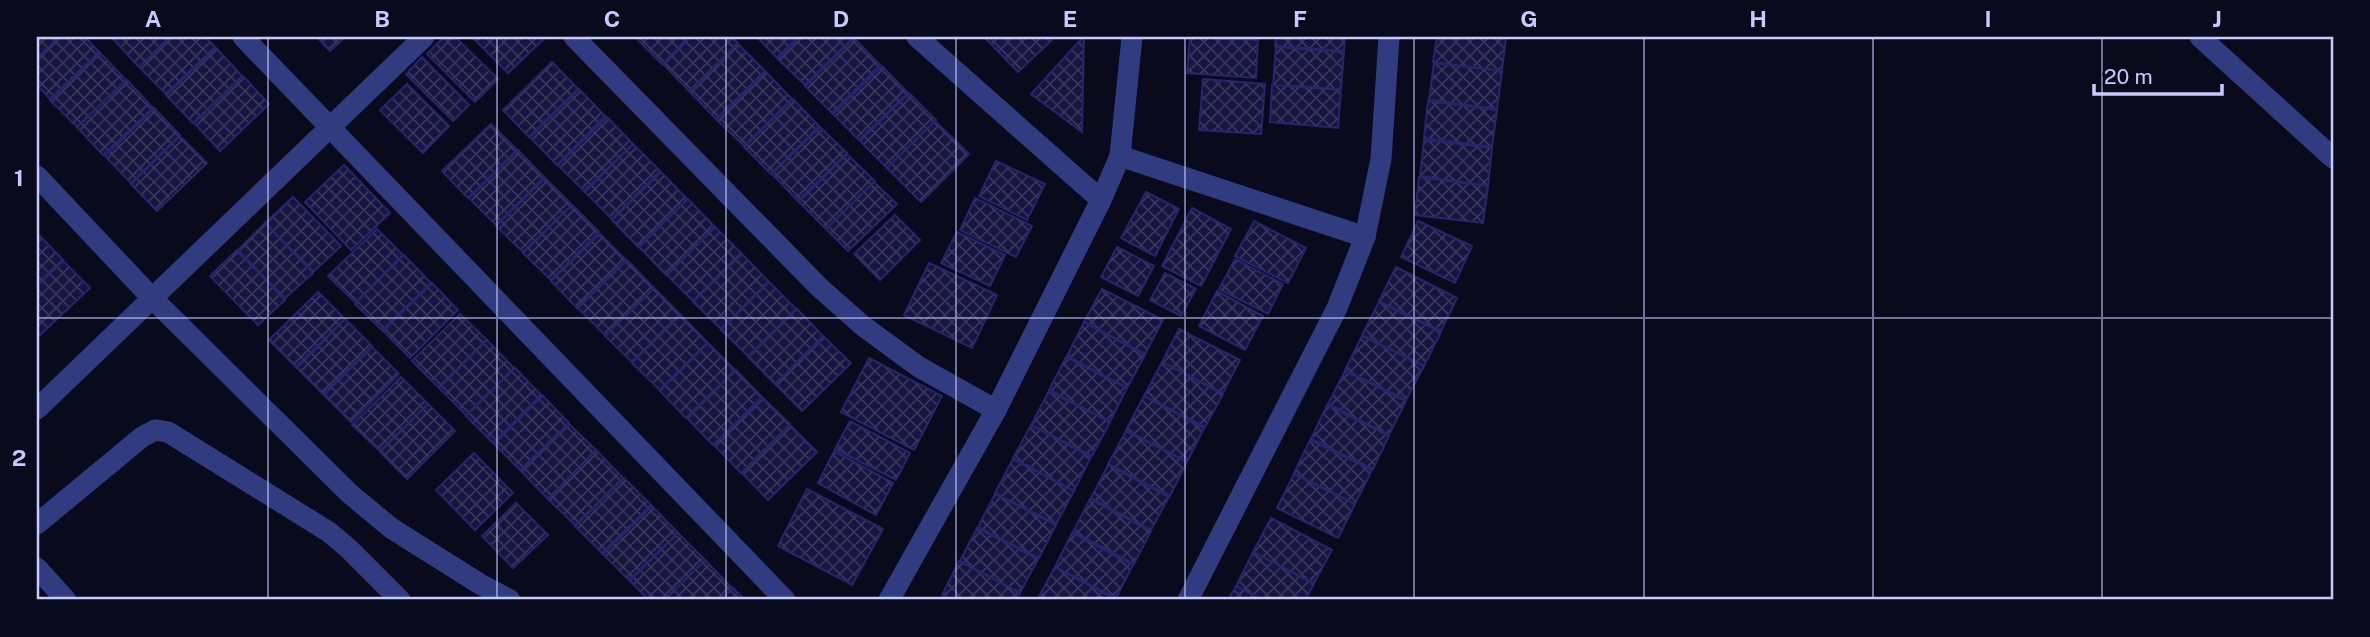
<svg xmlns="http://www.w3.org/2000/svg" width="2370" height="637" font-family="'Public Sans',sans-serif">
	<style>
		.building { fill: url(#building-cross-hatch); stroke: #26256d; stroke-width: 2 }
		.lines { fill: none; stroke-linecap: round; stroke-linejoin: round }
		.minor { stroke: #313c80; stroke-width: 21 }
		.grid { fill: none; stroke: #c6caff; stroke-width: 2; stroke-opacity: 0.55 }
		.neatline { fill: none; stroke: #c6caff; stroke-width: 2.5 }
		.grid-label { font-size: 23px; text-anchor: middle; font-weight: bold; fill: #c6caff }
	</style>
	<defs>
		<pattern id="building-cross-hatch" width="8" height="8" patternUnits="userSpaceOnUse" patternTransform="scale(1.75)"><rect width="8" height="8" fill="#16153f"/><path d="M0 0l8 8M0 8l8-8" fill="none" stroke="#36365c"/></pattern>
	</defs>
	<rect width="100%" height="100%" fill="#0a0a1d"/>
	<!-- building -->
	<g class="building">
		<polygon points="37,37 59,37 37,58"/>
		<polygon points="60,37 85,37 99,52 50,99 37,85 37,59"/>
		<polygon points="116,37 170,37 139,67 113,39"/>
		<polygon points="171,37 205,37 215,47 166,94 139,67"/>
		<polygon points="317,37 345,37 330,51"/>
		<polygon points="444,37 455,37 498,79 475,102 427,54"/>
		<polygon points="472,37 546,37 508,73"/>
		<polygon points="635,37 689,37 662,64"/>
		<polygon points="691,37 731,37 738,43 689,91 663,64"/>
		<polygon points="757,37 798,37 777,58"/>
		<polygon points="801,37 852,37 853,38 805,85 778,59"/>
		<polygon points="984,37 1055,37 1018,72"/>
		<polygon points="1083,37 1084,37 1082,132 1031,94"/>
		<polygon points="1190,37 1258,40 1256,78 1187,73"/>
		<polygon points="1276,37 1345,37 1344,51 1275,46"/>
		<polygon points="1437,37 1506,37 1502,71 1433,62"/>
		<polygon points="854,38 880,65 832,113 805,86"/>
		<polygon points="738,44 765,71 716,119 690,92"/>
		<polygon points="1276,47 1344,52 1341,89 1273,85"/>
		<polygon points="216,48 242,76 193,123 166,95"/>
		<polygon points="100,53 126,80 77,127 50,100"/>
		<polygon points="422,57 469,105 453,121 406,74"/>
		<polygon points="552,62 578,89 529,137 503,110"/>
		<polygon points="1434,63 1502,71 1497,109 1429,100"/>
		<polygon points="882,66 908,93 859,140 833,114"/>
		<polygon points="766,72 792,99 744,146 717,120"/>
		<polygon points="243,76 269,104 220,151 194,123"/>
		<polygon points="1203,79 1265,84 1261,134 1199,130"/>
		<polygon points="127,80 153,108 103,155 77,127"/>
		<polygon points="407,84 449,126 423,153 380,110"/>
		<polygon points="1272,85 1341,90 1338,128 1270,122"/>
		<polygon points="579,89 605,116 557,165 530,137"/>
		<polygon points="909,93 936,120 887,168 860,141"/>
		<polygon points="793,99 819,126 771,174 744,147"/>
		<polygon points="1428,101 1497,110 1492,147 1424,138"/>
		<polygon points="154,108 180,135 131,183 105,156"/>
		<polygon points="607,117 633,144 584,191 558,165"/>
		<polygon points="935,121 969,154 921,202 887,168"/>
		<polygon points="491,124 517,150 468,198 442,171"/>
		<polygon points="820,127 847,153 798,201 772,174"/>
		<polygon points="180,136 207,163 157,211 131,184"/>
		<polygon points="1424,140 1492,148 1488,186 1420,176"/>
		<polygon points="633,144 660,171 612,219 585,192"/>
		<polygon points="518,150 544,177 496,225 469,198"/>
		<polygon points="847,154 875,181 826,229 799,202"/>
		<polygon points="996,161 1045,184 1027,220 979,196"/>
		<polygon points="344,165 390,213 351,250 305,202"/>
		<polygon points="661,172 687,199 638,247 612,220"/>
		<polygon points="1419,177 1488,186 1483,223 1415,215"/>
		<polygon points="545,178 572,205 523,252 496,226"/>
		<polygon points="874,182 897,204 848,251 826,229"/>
		<polygon points="1146,192 1179,209 1155,256 1121,238"/>
		<polygon points="293,197 341,246 313,272 265,223"/>
		<polygon points="975,198 1032,226 1016,257 960,230"/>
		<polygon points="688,199 715,227 666,275 639,247"/>
		<polygon points="572,205 599,232 551,280 523,253"/>
		<polygon points="1192,208 1231,229 1201,286 1162,266"/>
		<polygon points="895,215 920,240 880,280 854,254"/>
		<polygon points="1254,221 1306,248 1288,283 1235,256"/>
		<polygon points="1418,221 1472,246 1455,283 1401,257"/>
		<polygon points="265,223 313,273 285,298 238,250"/>
		<polygon points="715,227 742,254 694,302 667,275"/>
		<polygon points="377,229 403,255 356,303 328,276"/>
		<polygon points="957,232 1005,255 990,286 941,263"/>
		<polygon points="37,233 63,260 37,285"/>
		<polygon points="600,234 626,260 577,308 551,281"/>
		<polygon points="1117,247 1154,266 1138,296 1101,277"/>
		<polygon points="237,250 285,300 258,325 210,276"/>
		<polygon points="742,254 769,282 721,329 693,302"/>
		<polygon points="404,255 431,283 382,330 355,304"/>
		<polygon points="1235,259 1283,284 1268,314 1219,289"/>
		<polygon points="627,260 654,288 605,335 578,308"/>
		<polygon points="63,261 90,288 40,335 37,332 37,286"/>
		<polygon points="929,263 997,295 972,348 904,315"/>
		<polygon points="1396,267 1457,298 1441,331 1379,301"/>
		<polygon points="1165,273 1196,289 1181,316 1150,300"/>
		<polygon points="769,282 796,309 748,356 721,330"/>
		<polygon points="432,283 458,310 410,358 383,331"/>
		<polygon points="654,288 681,315 633,363 605,336"/>
		<polygon points="1102,289 1163,320 1145,354 1084,322"/>
		<polygon points="1217,291 1263,316 1245,350 1199,326"/>
		<polygon points="318,292 345,319 296,367 269,340"/>
		<polygon points="1379,302 1441,332 1424,366 1362,335"/>
		<polygon points="797,309 823,336 775,384 748,357"/>
		<polygon points="460,314 487,340 439,388 412,361"/>
		<polygon points="681,315 708,343 660,390 632,363"/>
		<polygon points="345,319 372,346 323,394 297,368"/>
		<polygon points="1084,322 1145,355 1127,388 1067,356"/>
		<polygon points="1179,329 1240,360 1223,393 1162,362"/>
		<polygon points="1362,336 1424,366 1406,400 1345,370"/>
		<polygon points="824,337 851,363 802,411 775,384"/>
		<polygon points="487,340 514,368 466,415 439,388"/>
		<polygon points="708,343 735,370 686,418 660,391"/>
		<polygon points="372,347 399,374 351,422 324,395"/>
		<polygon points="1066,357 1127,388 1110,422 1049,390"/>
		<polygon points="869,358 942,396 914,450 841,412"/>
		<polygon points="1162,362 1223,394 1205,427 1144,396"/>
		<polygon points="515,368 541,395 493,443 466,416"/>
		<polygon points="736,370 762,397 713,445 687,418"/>
		<polygon points="1345,371 1406,401 1389,435 1328,404"/>
		<polygon points="401,377 428,404 380,451 352,425"/>
		<polygon points="1049,391 1110,422 1092,456 1031,425"/>
		<polygon points="542,395 569,423 520,470 494,444"/>
		<polygon points="1144,396 1204,428 1187,462 1126,430"/>
		<polygon points="763,398 790,424 741,473 714,445"/>
		<polygon points="428,404 455,431 407,479 380,452"/>
		<polygon points="1327,405 1389,436 1373,469 1311,439"/>
		<polygon points="850,421 910,453 896,480 835,449"/>
		<polygon points="569,424 596,450 548,499 521,471"/>
		<polygon points="790,425 817,452 768,500 742,473"/>
		<polygon points="1031,425 1091,457 1074,491 1013,458"/>
		<polygon points="1126,431 1187,462 1170,496 1108,464"/>
		<polygon points="1310,440 1372,470 1355,504 1294,473"/>
		<polygon points="596,450 623,478 575,525 548,499"/>
		<polygon points="834,451 893,483 876,515 818,483"/>
		<polygon points="474,453 513,493 475,530 436,490"/>
		<polygon points="1013,459 1074,491 1056,524 995,493"/>
		<polygon points="1108,465 1169,497 1151,530 1091,498"/>
		<polygon points="1294,474 1355,504 1338,538 1277,508"/>
		<polygon points="624,478 651,505 602,553 575,526"/>
		<polygon points="807,489 883,529 852,585 778,546"/>
		<polygon points="995,494 1056,525 1039,558 978,527"/>
		<polygon points="1090,499 1151,531 1134,564 1073,532"/>
		<polygon points="516,503 548,535 513,568 482,536"/>
		<polygon points="652,506 678,533 629,580 603,554"/>
		<polygon points="1271,518 1332,550 1314,583 1253,552"/>
		<polygon points="977,528 1038,559 1020,593 960,561"/>
		<polygon points="678,533 705,560 664,600 649,600 630,581"/>
		<polygon points="1072,533 1133,565 1116,598 1055,567"/>
		<polygon points="1253,552 1314,584 1305,600 1263,600 1236,586"/>
		<polygon points="705,560 732,588 719,600 665,600"/>
		<polygon points="959,561 1020,593 1016,600 953,600 942,595"/>
		<polygon points="1055,567 1115,599 1115,600 1037,600"/>
		<polygon points="1236,586 1262,600 1228,600"/>
		<polygon points="733,588 745,600 721,600"/>
	</g>
	<g class="lines">
		<!-- minor -->
		<g class="minor">
			<polyline points="243,37 785,600"/>
			<polyline points="574,37 819,287 863,326 919,367 996,410"/>
			<polyline points="917,37 1101,200"/>
			<polyline points="2200,37 2333,158"/>
			<polyline points="1120,156 1365,237"/>
			<polyline points="37,176 152,298 349,493 391,528 480,584 510,600"/>
			<polyline points="37,409 424,37"/>
			<polyline points="37,524 142,437 155,430 168,432 329,532 349,549 400,600"/>
			<polyline points="37,568 66,600"/>
			<polyline points="889,600 996,410 1101,200 1120,156 1132,37"/>
			<polyline points="1188,600 1337,308 1365,237 1381,159 1389,37"/>
		</g>
	</g>
	<!-- grid -->
	<path class="grid" d="M268,37v563M497,37v563M726,37v563M956,37v563M1185,37v563M1414,37v563M1644,37v563M1873,37v563M2102,37v563M37,318h2296"/>
	<!-- border -->
	<rect width="2370" height="637" fill="none" stroke="#0a0a1d" stroke-width="77"/>
	<!-- scale -->
	<path d="M2094 84v10h128v-10" fill="none" stroke="#c6caff" stroke-width="3.5"/>
	<text x="2104" y="84" font-size="21" fill="#c6caff" stroke="#0a0a1d" stroke-width="5" paint-order="stroke">20 m</text>
	<rect x="38" y="38" width="2294" height="560" class="neatline"/>
	<g class="grid-label">
		<text x="153" y="27">A</text>
		<text x="382" y="27">B</text>
		<text x="612" y="27">C</text>
		<text x="841" y="27">D</text>
		<text x="1070" y="27">E</text>
		<text x="1300" y="27">F</text>
		<text x="1529" y="27">G</text>
		<text x="1758" y="27">H</text>
		<text x="1988" y="27">I</text>
		<text x="2217" y="27">J</text>
		<text x="19" y="186">1</text>
		<text x="19" y="466">2</text>
	</g>
</svg>
